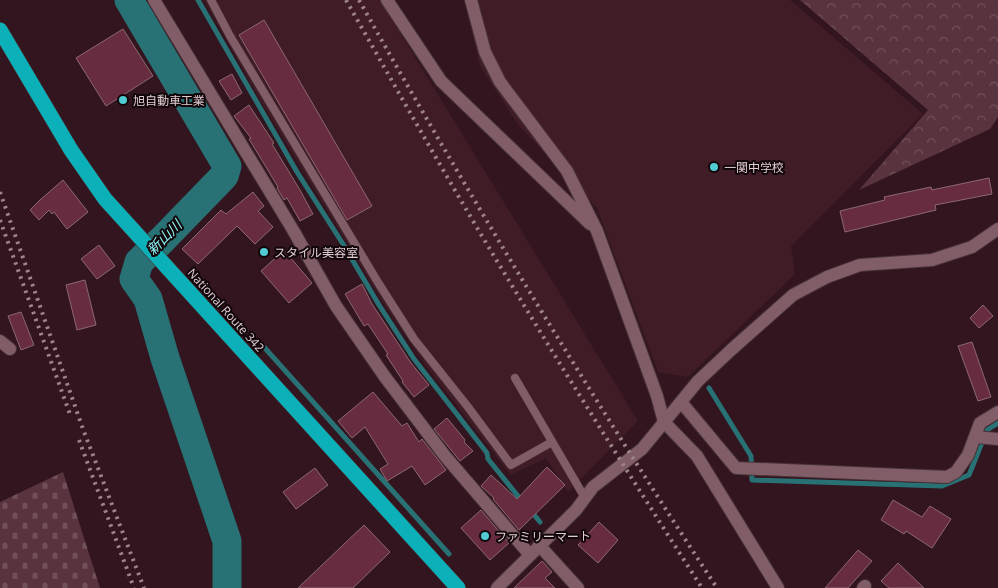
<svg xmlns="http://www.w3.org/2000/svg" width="998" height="588" font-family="'Open Sans','Noto Sans JP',sans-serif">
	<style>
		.built { fill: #401c27 }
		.forest { fill: url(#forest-crowns) }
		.cemetery { fill: url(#cemetery-stones) }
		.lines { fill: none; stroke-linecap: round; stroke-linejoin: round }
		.stream { stroke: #287175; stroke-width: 5 }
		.river { stroke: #287175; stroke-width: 29 }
		.building { fill: #682c40; stroke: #8c6872 }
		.lane-casing { stroke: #483238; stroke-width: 9 }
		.street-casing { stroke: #483238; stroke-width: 14 }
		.secondary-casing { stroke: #483238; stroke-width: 14 }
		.highway-casing { stroke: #483238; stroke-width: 16 }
		.lane { stroke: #815e67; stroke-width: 8 }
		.street { stroke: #815e67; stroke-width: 12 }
		.secondary { stroke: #815e67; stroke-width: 12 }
		.highway { stroke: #0cb0b8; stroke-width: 15 }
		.rail { stroke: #9d848b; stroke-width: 4; stroke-dasharray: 2.5 5; stroke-linecap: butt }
		.poi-dot { fill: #51ccd3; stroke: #110609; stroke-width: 2 }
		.labels { text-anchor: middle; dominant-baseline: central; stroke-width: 4; stroke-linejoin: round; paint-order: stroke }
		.poi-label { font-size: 12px; fill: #e0cbd0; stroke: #110609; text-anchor: start }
		.street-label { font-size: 12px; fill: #e0cbd0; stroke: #110609 }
		.water-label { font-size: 14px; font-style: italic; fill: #8ff4fa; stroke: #110609 }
	</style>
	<defs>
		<pattern id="forest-crowns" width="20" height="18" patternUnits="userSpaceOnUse" patternTransform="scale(1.25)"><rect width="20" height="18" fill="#59343f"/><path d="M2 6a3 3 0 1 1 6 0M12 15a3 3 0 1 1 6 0" fill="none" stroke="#71505a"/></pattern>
		<pattern id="cemetery-stones" width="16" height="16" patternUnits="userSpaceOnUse" patternTransform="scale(1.25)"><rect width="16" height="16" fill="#59343f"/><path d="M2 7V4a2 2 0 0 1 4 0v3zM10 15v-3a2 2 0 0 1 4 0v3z" fill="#71505a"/></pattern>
	</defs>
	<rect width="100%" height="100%" fill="#32151e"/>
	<!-- built -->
	<g class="built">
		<polygon points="204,0 380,0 638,421 568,492 546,458 511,475 429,370 382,301 259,98"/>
		<polygon points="464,0 790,0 923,114 791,246 795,274 688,377 658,372 597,208 519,126 480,66"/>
	</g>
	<!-- forest -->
	<polygon class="forest" points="800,0 998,0 998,117 990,129 859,190 928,110"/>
	<!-- cemetery -->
	<polygon class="cemetery" points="63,472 100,588 0,588 0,502"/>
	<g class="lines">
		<!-- stream -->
		<g class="stream">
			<polyline points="198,0 297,172 343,244 379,305 414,359 487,453 488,459 522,501"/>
			<polyline points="264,347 449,554"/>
			<polyline points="709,388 751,456 752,480 942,486 969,475 987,430 998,423"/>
			<polyline points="531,511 540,522"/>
		</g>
		<!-- river -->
		<polyline class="river" points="129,0 227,166 224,176 163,239 139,262 134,279 148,299 165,358 227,541 227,588"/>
	</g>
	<!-- building -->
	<g class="building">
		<polygon points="264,20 372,206 347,220 239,35"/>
		<polygon points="123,29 153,76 106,106 76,58"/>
		<polygon points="232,74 242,93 231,100 219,81"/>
		<polygon points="249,105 274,143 272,144 300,190 313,214 300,221 287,198 284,200 277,188 278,187 249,139 251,138 234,116"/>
		<polygon points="989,178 992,194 935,205 936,210 845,232 840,211 885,200 884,197 931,187 932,190"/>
		<polygon points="63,180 88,212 67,229 54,212 52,214 49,210 39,220 30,210 40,200"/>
		<polygon points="253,192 264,206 258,211 273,227 255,244 237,226 198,264 182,249 221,210 226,214"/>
		<polygon points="99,245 115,266 97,279 81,259"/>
		<polygon points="284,250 312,283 289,303 261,271"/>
		<polygon points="85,280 96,325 77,330 66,285"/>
		<polygon points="362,284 372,304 411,363 429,385 414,397 402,382 403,381 386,355 388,354 368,324 364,326 345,294"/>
		<polygon points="983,305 993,316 979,328 970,318"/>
		<polygon points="21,312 34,345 21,350 8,316"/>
		<polygon points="972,342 991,397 978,401 958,346"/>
		<polygon points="373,392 402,426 407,423 419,442 422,439 446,470 425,485 412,466 387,481 380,469 388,464 365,427 352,438 338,421"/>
		<polygon points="447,418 465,440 464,442 473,451 460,461 434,429"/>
		<polygon points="547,467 565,485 519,530 493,499 494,498 481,486 491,475 517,499"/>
		<polygon points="315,468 328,485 296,509 283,492"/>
		<polygon points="893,500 922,517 930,506 951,519 932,548 906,531 904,534 881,520"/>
		<polygon points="481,510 509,543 490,560 461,528"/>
		<polygon points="599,522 618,540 598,563 578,545"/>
		<polygon points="364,525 390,552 353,588 298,588"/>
		<polygon points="858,550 872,561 848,588 825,588"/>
		<polygon points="542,561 552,572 545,578 555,588 514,588"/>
		<polygon points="898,563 924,588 889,588 881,581"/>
	</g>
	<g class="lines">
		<defs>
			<g id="lane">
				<polyline points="211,0 230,36 379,284 414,339 468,407 511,465 552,442"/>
				<polyline points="515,378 585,498"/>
			</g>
			<g id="street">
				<polyline points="154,0 293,230 336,306 385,377 445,456 530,555"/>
				<polyline points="387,0 441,81 590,224"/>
				<polyline points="471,0 485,52 500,82 567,171 597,231 657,396 664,422 697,456 778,588"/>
				<polyline points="0,341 10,349"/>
				<polyline points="681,402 736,468 947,477 956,472 968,455 980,423 998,412"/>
				<polyline points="975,437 998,439"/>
				<polyline points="539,545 578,588"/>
				<polyline points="863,588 865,586"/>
			</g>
			<polyline id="secondary" points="497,588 576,510 593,487 642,449 698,381 731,350 793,295 827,277 860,265 932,260 972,247 998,229"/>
			<polyline id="highway" points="0,30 71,150 105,199 458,588"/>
		</defs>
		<!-- lane casing -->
		<use href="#lane" class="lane-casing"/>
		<!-- street casing -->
		<use href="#street" class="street-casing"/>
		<!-- secondary casing -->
		<use href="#secondary" class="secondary-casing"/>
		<!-- highway casing -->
		<use href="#highway" class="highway-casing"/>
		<!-- lane -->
		<use href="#lane" class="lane"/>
		<!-- street -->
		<use href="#street" class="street"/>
		<!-- secondary -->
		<use href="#secondary" class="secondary"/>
		<!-- highway -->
		<use href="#highway" class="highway"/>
		<!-- rail -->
		<g class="rail">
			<path d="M346,0c54,95 108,191 165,284 62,102 126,203 191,304"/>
			<path d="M359,0c112,200 232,396 358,588"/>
			<polyline points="0,192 83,429 144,588"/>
			<polyline points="0,220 71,417"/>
			<polyline points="79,440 134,588"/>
		</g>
	</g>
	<!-- markers -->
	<g class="poi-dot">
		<circle cx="123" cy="100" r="5"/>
		<circle cx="714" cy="167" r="5"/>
		<circle cx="264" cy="252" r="5"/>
		<circle cx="485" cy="536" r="5"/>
	</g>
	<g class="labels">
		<!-- poi labels -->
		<g class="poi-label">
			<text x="133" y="100">旭自動車工業</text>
			<text x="724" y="167">一関中学校</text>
			<text x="274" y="252">スタイル美容室</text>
			<text x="495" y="536">ファミリーマート</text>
		</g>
		<!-- street labels -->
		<g class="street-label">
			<text transform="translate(226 310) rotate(48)">National Route 342</text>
		</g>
		<!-- water labels -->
		<g class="water-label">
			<text transform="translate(164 237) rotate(-45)">新山川</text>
		</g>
	</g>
</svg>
